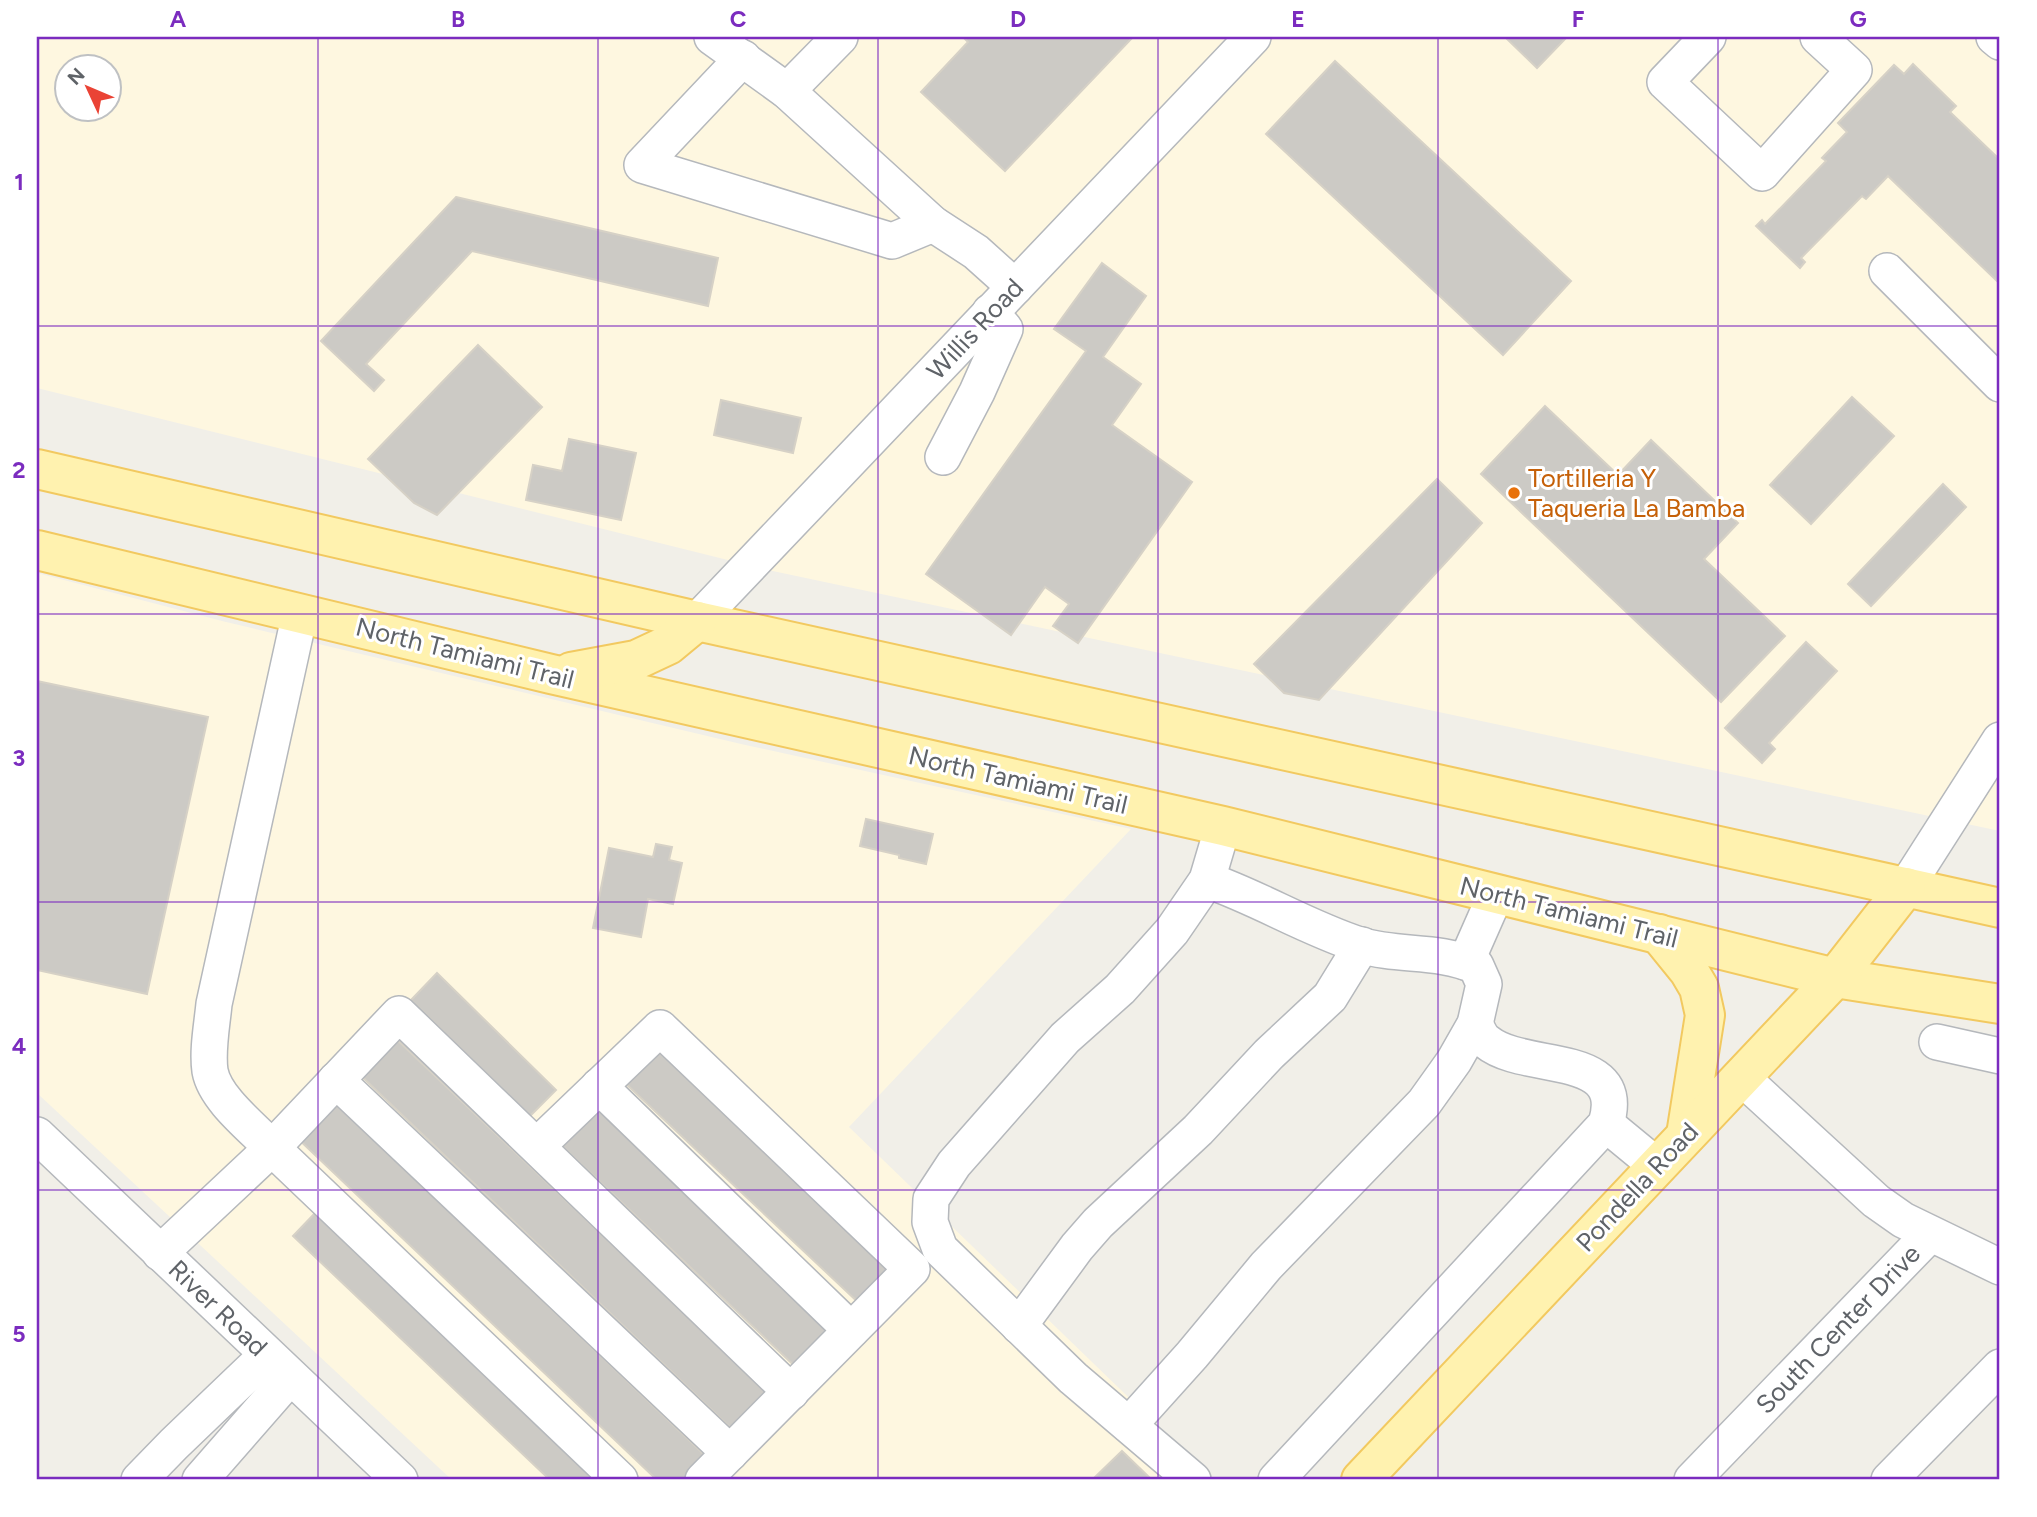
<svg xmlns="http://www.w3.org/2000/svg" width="2037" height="1517" font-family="Figtree,sans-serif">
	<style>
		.commercial { fill: #fef7e0; fill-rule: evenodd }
		.building { fill: #cccac5; stroke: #d6d1c6; stroke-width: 2 }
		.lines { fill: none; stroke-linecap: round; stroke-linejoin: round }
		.minor-casing { stroke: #b5b8bc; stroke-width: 38 }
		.major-casing { stroke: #f2c960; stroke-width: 42 }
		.minor { stroke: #fff; stroke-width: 35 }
		.major { stroke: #fff2af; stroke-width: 38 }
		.grid { fill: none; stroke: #7b2cbf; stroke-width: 2; stroke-opacity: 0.55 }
		.food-dot { fill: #e8710a; stroke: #fff; stroke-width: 2.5 }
		.labels { text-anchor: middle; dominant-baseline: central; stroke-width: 6; stroke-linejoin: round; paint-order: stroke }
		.street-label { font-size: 26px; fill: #5f6368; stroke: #fff }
		.food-label { font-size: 26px; fill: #c56008; stroke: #fff; text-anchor: start }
		.neatline { fill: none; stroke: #7b2cbf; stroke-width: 2.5 }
		.grid-label { font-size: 23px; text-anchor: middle; font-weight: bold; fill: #7b2cbf }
	</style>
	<rect width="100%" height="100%" fill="#f1efe8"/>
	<!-- commercial -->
	<g class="commercial">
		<path d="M37,37h1963v794l-1232,-261 -731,-182zM66,66h42v42h-42z"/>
		<polygon points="37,573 226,622 741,744 1131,829 849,1127 1214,1480 452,1480 37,1093"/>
	</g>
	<!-- building -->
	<g class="building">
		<polygon points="963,37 1133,37 1005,171 921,92 968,42"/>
		<polygon points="1505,37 1567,37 1537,68"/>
		<polygon points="1335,61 1571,281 1503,355 1266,134"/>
		<polygon points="1913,64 1956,106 1950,112 2000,160 2000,284 1888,176 1866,199 1862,196 1801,258 1805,262 1800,268 1756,226 1762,220 1765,224 1826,161 1822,158 1847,132 1838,123 1894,65 1904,74"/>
		<polygon points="456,197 718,258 708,306 472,251 366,364 384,380 374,391 321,341"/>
		<polygon points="1102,263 1146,296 1103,357 1141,384 1112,425 1192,482 1078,643 1053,626 1069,604 1045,587 1011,635 926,574 1086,351 1054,329"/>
		<polygon points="478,345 542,407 437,515 414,503 368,459"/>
		<polygon points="1852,397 1894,436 1811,524 1770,485"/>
		<polygon points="721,400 801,418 793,453 714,435"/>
		<polygon points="1545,406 1618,475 1651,440 1738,523 1704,559 1785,636 1721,702 1481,474"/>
		<polygon points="569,439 636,453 621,520 526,500 533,465 562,471"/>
		<polygon points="1437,479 1482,523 1319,700 1284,693 1254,664"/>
		<polygon points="1943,484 1966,507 1871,606 1848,584"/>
		<polygon points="1806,642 1837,671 1769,743 1775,749 1762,763 1725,728"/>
		<polygon points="37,681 208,717 147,994 37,970"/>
		<polygon points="866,819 933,834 926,864 899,858 899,855 860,846"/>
		<polygon points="656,844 672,847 669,860 682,863 673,904 648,899 641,937 593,928 609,848 653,857"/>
		<polygon points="437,973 556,1090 530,1116 411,1000"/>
		<polygon points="391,1034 773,1398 738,1435 356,1071"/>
		<polygon points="658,1044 896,1268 861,1305 623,1081"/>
		<polygon points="330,1098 712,1462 695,1480 657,1480 294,1135"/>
		<polygon points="598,1109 836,1334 800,1371 562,1146"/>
		<polygon points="318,1210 602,1480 550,1480 293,1236"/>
		<polygon points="1122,1451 1152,1480 1092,1480"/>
	</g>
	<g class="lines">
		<defs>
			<g id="minor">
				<polyline points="712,37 787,91 933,224 976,252 1015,287"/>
				<polyline points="1708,37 1665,82 1762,173 1854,70 1818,37"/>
				<polyline points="1994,37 2000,42"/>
				<polyline points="743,58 642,165 892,241 933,224"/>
				<polyline points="787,91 840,37"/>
				<polyline points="1887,271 2000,384"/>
				<polyline points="943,457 977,392 1005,329 990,312"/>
				<path d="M300,613l-86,391c-2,21 -7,46 -4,67 5,28 43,57 62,77l348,332"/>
				<polyline points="697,621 1253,37"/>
				<polyline points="1906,887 2000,740"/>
				<polyline points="1466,962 1496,894"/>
				<polyline points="1937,1042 2000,1056"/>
				<polyline points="1741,1077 1876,1201 1903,1220 2000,1267"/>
				<polyline points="336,1080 730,1453"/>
				<polyline points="599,1086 851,1330"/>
				<polyline points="1606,1124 1657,1166"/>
				<polyline points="37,1135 400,1480"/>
				<polyline points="537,1146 660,1028 912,1269 703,1480"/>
				<polyline points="160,1253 272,1148 399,1014 791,1392"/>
				<polyline points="1019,1326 1077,1247 1098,1223 1198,1130 1269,1054 1330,997 1362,945"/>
				<path d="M1129,1425l63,-70 74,-89 158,-163 30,-42 21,-37 9,-40 -8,-18c-39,-17 -78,-9 -116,-21 -53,-17 -101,-47 -153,-65"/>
				<polyline points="139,1480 174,1444 267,1355"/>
				<polyline points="200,1480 290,1377"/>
				<polyline points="1193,1480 1073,1378 940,1249 930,1222 931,1199 954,1164 1065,1038 1120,989 1172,931 1207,880 1223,826"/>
				<path d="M1276,1480l330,-356c23,-75 -81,-51 -119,-82 -6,-4 -9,-12 -12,-18"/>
				<polyline points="1692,1480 1930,1234"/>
				<polyline points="1889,1480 2000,1367"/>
			</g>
			<g id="major">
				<polyline points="37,469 697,621 2000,908"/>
				<polyline points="37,550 551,674 1223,826 1835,978 2000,1004"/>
				<polyline points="571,672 636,660 668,645 697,621"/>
				<polyline points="1659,934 1689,971 1699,988 1705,1015 1686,1135"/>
				<polyline points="1361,1480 1835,978 1906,887"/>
			</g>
		</defs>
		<!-- minor casing -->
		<use href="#minor" class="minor-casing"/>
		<!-- major casing -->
		<use href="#major" class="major-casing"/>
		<!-- minor -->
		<use href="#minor" class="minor"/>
		<!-- major -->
		<use href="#major" class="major"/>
	</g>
	<!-- grid -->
	<path class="grid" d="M318,37v1443M598,37v1443M878,37v1443M1158,37v1443M1438,37v1443M1718,37v1443M37,326h1963M37,614h1963M37,902h1963M37,1190h1963"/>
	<!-- markers -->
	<circle class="food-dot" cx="1514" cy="493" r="7"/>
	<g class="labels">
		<!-- street labels -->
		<g class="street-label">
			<text transform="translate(975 329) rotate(-47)">Willis Road</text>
			<text transform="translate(465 653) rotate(14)">North Tamiami Trail</text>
			<text transform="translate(1018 780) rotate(13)">North Tamiami Trail</text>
			<text transform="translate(1569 912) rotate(14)">North Tamiami Trail</text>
			<text transform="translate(1637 1187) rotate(-47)">Pondella Road</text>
			<text transform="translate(218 1308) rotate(44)">River Road</text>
			<text transform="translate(1838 1329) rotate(-46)">South Center Drive</text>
		</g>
		<!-- food labels -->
		<g class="food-label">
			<text x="1528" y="478">Tortilleria Y<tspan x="1528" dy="30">Taqueria La Bamba</tspan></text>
		</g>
	</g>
	<!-- border -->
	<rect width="2037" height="1517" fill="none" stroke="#ffffff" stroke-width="77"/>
	<!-- north arrow -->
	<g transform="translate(88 88) rotate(314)"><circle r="33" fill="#ffffff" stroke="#bfc1c3" stroke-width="2"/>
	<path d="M0-5L12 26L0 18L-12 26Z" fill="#ea4335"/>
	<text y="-10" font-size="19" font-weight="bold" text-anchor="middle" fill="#5f6368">N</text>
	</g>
	<rect x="38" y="38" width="1960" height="1440" class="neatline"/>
	<g class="grid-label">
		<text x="178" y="27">A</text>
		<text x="458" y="27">B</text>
		<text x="738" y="27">C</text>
		<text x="1018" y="27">D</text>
		<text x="1298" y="27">E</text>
		<text x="1578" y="27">F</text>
		<text x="1858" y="27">G</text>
		<text x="19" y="190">1</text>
		<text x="19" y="478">2</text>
		<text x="19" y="766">3</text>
		<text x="19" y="1054">4</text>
		<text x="19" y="1342">5</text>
	</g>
</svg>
